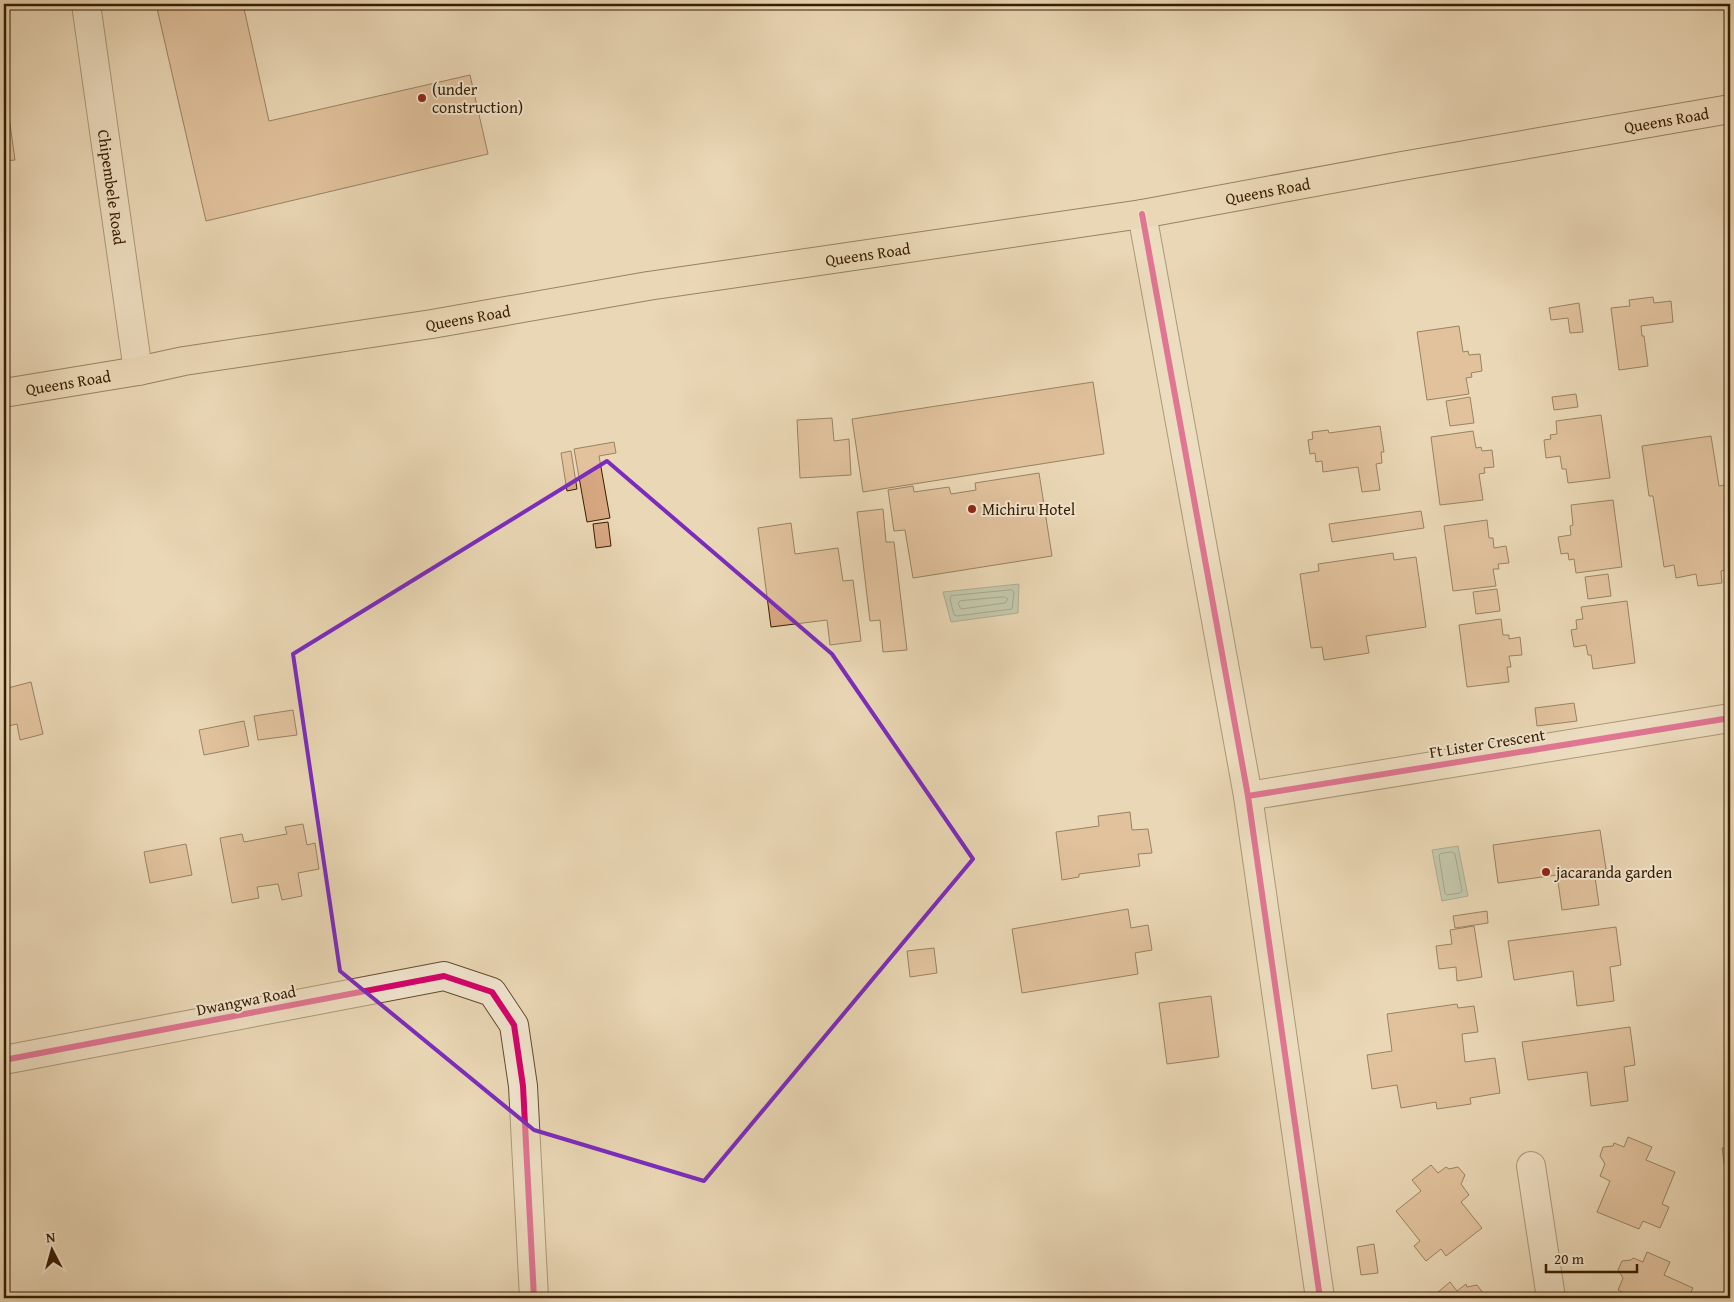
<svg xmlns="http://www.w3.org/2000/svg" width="1734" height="1302" font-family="'Gentium Book Plus',serif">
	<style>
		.water { fill: #98baaa; stroke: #717b66 }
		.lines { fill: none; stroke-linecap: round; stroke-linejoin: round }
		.shore { stroke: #686c56; stroke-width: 1 }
		.building { fill: #d7a881; stroke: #371d01 }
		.minor-casing { stroke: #644c2e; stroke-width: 30 }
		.trunk-casing { stroke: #371d01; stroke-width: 30 }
		.minor { stroke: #f1e5cf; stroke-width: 28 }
		.trunk { stroke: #ead7b5; stroke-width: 28 }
		.cycleway-casing { stroke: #f1e5cf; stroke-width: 9 }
		.cycleway { stroke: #d6006c; stroke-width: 6 }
		.marked { fill: none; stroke: #7b2cbf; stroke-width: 4; stroke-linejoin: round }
		.poi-dot { fill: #8f2418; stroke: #f1e5cf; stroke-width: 2 }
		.labels { text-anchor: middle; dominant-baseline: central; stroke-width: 4; stroke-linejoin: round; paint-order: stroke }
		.poi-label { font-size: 16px; fill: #371d01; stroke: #f1e5cf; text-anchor: start }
		.street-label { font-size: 16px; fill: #371d01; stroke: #f1e5cf }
	</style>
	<rect width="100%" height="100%" fill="#ead7b5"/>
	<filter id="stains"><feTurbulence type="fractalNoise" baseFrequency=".004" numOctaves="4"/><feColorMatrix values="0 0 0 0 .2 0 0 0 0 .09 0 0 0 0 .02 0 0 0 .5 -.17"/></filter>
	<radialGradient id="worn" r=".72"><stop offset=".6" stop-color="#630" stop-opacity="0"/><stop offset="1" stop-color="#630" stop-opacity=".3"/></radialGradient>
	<!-- water -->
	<g class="water">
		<polygon points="1019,584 1018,613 951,622 943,592"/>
		<polygon points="1458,846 1468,896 1442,901 1432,850"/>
	</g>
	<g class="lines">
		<!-- shore -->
		<g class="shore">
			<polygon points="1012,590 1014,592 1012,609 957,616 954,615 950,599 951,596"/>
			<polygon points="1005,597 1008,599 1005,603 961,609 958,604 960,601"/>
			<polygon points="1452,852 1455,854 1462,891 1460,893 1447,895 1445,893 1439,856 1440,854"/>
		</g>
	</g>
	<!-- building -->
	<g class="building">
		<polygon points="156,4 243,4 269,121 470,75 488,154 206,221"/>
		<polygon points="4,81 15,160 4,161"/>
		<polygon points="1653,297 1654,303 1671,301 1673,322 1641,326 1642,336 1644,336 1648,366 1619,370 1611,308 1630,306 1629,300"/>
		<polygon points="1579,303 1583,332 1570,333 1568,318 1551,320 1549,308"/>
		<polygon points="1459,326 1463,352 1468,351 1469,355 1480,354 1482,371 1471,373 1472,377 1466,378 1469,394 1427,400 1417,332"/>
		<polygon points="1093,382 1104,454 863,492 852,419"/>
		<polygon points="1576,394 1578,407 1554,410 1552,397"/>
		<polygon points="1470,397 1474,423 1450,426 1446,401"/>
		<polygon points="1601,415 1610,478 1568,483 1566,469 1562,469 1560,456 1546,458 1544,440 1551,439 1550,435 1557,434 1556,421"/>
		<polygon points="832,418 834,441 849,439 851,475 800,478 797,420"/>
		<polygon points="1380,426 1384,452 1381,452 1382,463 1376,464 1380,490 1362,492 1358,467 1323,472 1322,461 1316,462 1315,453 1310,454 1308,440 1313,439 1312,432 1328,430 1329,433"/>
		<polygon points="1473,431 1476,448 1481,447 1482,451 1492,450 1494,467 1484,468 1485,473 1479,474 1483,500 1440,505 1431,437"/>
		<polygon points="1711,436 1719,486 1730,484 1730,569 1721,571 1722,583 1698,586 1696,574 1676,578 1674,565 1664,567 1653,496 1649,496 1642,446"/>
		<polygon points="614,442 616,453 599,456 610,518 587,522 574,449"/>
		<polygon points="571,451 577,489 567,491 561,453"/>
		<polygon points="1039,473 1052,556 913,578 905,530 894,531 888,490 913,486 914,492 949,487 951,494 976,490 975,483"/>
		<polygon points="1613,500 1622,567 1576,573 1574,559 1569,560 1568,553 1561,554 1558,537 1571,535 1570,526 1573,525 1571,505"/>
		<polygon points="883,509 886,542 894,542 907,650 883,652 880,620 870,621 857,512"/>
		<polygon points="1421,511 1424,528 1332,542 1329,524"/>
		<polygon points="1487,520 1489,538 1493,538 1494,548 1506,546 1509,563 1498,564 1499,569 1493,569 1496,586 1453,591 1444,526"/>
		<polygon points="608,522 611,546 596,548 593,524"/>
		<polygon points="791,523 795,554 838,548 843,581 853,580 861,641 830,645 827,620 771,627 758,528"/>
		<polygon points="1393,553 1394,560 1416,557 1426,627 1366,636 1369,653 1324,660 1322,647 1311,648 1300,574 1319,571 1318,564"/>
		<polygon points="1608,574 1611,596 1588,599 1585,577"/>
		<polygon points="1497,589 1500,611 1476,614 1473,592"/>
		<polygon points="1627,601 1635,663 1593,669 1591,655 1588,655 1586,645 1574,647 1571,630 1577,629 1576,620 1583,619 1581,607"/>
		<polygon points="1501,619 1503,635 1509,635 1509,639 1520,637 1522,655 1509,656 1511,667 1507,667 1509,682 1467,687 1459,625"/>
		<polygon points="31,682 43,734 20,740 17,724 4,727 4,689"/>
		<polygon points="1574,703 1577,721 1537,726 1535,708"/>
		<polygon points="293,710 297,735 258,740 254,716"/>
		<polygon points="244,721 249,746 204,755 199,730"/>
		<polygon points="1130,812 1132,830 1148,829 1152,853 1138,854 1140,866 1079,874 1079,877 1062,880 1056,832 1099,826 1098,816"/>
		<polygon points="303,824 307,845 315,843 319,869 298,873 302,896 282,900 278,884 257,887 259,898 232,903 220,838 242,834 244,842 287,834 285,827"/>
		<polygon points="1600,830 1606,869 1594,870 1599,905 1562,910 1557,875 1498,883 1493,845"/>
		<polygon points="186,844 192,875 150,883 144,852"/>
		<polygon points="1128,909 1131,928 1148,925 1152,950 1135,953 1138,974 1022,993 1012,929"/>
		<polygon points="1487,911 1488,923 1455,928 1453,916"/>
		<polygon points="1474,926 1482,977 1457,981 1456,967 1439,969 1436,946 1452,944 1450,930"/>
		<polygon points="1616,927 1621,965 1610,967 1614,1001 1577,1006 1573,971 1514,980 1508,941"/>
		<polygon points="934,948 937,973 910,977 907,951"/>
		<polygon points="1211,996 1219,1057 1167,1064 1159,1003"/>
		<polygon points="1457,1004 1458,1008 1474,1006 1478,1032 1462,1034 1465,1062 1495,1058 1500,1093 1470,1098 1471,1104 1437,1109 1436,1102 1401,1108 1397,1085 1372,1089 1367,1055 1392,1051 1387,1014"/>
		<polygon points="1630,1027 1635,1065 1624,1067 1628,1101 1591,1106 1587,1072 1528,1080 1522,1042"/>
		<polygon points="1628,1137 1652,1147 1646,1160 1675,1172 1662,1204 1669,1207 1660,1228 1643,1221 1639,1229 1597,1212 1610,1181 1600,1176 1605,1164 1600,1156 1603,1147 1613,1146 1614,1143 1624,1147"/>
		<polygon points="1730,1147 1730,1204 1722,1148"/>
		<polygon points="1431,1165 1438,1173 1446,1167 1449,1169 1458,1167 1465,1175 1461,1184 1469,1195 1461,1202 1482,1228 1446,1256 1441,1249 1426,1261 1414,1246 1420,1241 1396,1211 1421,1191 1412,1180"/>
		<polygon points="1374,1244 1378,1273 1361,1275 1357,1247"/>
		<polygon points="1647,1252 1670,1262 1664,1275 1693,1288 1688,1298 1626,1298 1628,1295 1618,1290 1623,1278 1618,1270 1622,1261 1631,1260 1633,1258 1643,1262"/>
		<polygon points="1450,1282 1457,1291 1466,1284 1467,1287 1477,1285 1483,1293 1481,1298 1431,1298"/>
		<polygon points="95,1294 96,1298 73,1298"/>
	</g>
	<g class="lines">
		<defs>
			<g id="minor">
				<path id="s1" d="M86,4l52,367"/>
				<polyline points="1142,214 1248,796 1320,1298"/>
				<polyline points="1248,796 1730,718"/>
				<polyline points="4,1060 444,976 492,992 514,1025 523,1086 534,1298"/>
				<polyline points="1531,1166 1551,1298"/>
			</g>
			<g id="trunk">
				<path id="s2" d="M4,393l134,-22 46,-10 248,-37 216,-38 494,-72 260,-48 328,-57"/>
			</g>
		</defs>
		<!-- minor casing -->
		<use href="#minor" class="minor-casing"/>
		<!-- trunk casing -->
		<use href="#trunk" class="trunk-casing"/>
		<!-- minor -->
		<use href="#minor" class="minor"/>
		<!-- trunk -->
		<use href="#trunk" class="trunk"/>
		<defs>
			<g id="cycleway">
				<polyline points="1142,214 1248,796 1320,1298"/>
				<polyline points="1248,796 1730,718"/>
				<polyline points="4,1060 444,976 492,992 514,1025 523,1086 534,1298"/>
			</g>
		</defs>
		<!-- cycleway casing -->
		<use href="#cycleway" class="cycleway-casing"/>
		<!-- cycleway -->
		<use href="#cycleway" class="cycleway"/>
	</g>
	<!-- marked area -->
	<path d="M0 0H1734V1302H0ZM607,461l225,193 141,205 -269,322 -170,-51 -194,-159 -47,-317z" fill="#ead7b5" fill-opacity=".55" fill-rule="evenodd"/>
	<path class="marked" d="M607,461l225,193 141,205 -269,322 -170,-51 -194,-159 -47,-317z"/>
	<!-- markers -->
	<g class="poi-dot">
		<circle cx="422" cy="98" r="5"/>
		<circle cx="972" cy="509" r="5"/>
		<circle cx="1546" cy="872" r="5"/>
	</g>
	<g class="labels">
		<!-- poi labels -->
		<g class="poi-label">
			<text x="432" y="89">(under<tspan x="432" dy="18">construction)</tspan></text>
			<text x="982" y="509">Michiru Hotel</text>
			<text x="1556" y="872">jacaranda garden</text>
		</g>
		<!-- street labels -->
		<g class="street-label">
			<text stroke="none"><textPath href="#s2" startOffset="1685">Queens Road</textPath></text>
			<text stroke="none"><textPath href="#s1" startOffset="185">Chipembele Road</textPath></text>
			<text stroke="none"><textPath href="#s2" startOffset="1280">Queens Road</textPath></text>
			<text stroke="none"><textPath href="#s2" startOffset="875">Queens Road</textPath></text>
			<text stroke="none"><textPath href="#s2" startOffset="470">Queens Road</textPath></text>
			<text stroke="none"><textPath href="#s2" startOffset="65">Queens Road</textPath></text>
			<text transform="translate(1487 743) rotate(-9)">Ft Lister Crescent</text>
			<text transform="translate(246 1000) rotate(-11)">Dwangwa Road</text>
		</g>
	</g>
	<!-- margin -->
	<rect width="1734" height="1302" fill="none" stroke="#ead7b5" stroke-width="20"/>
	<rect x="5" y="5" width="1724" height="1292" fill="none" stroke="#371d01" stroke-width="2.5"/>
	<rect x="10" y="10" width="1714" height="1282" fill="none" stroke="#371d01"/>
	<!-- north arrow -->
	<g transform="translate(52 1250) rotate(354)" stroke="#f1e5cf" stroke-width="4" paint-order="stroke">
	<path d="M0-4L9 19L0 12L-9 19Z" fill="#371d01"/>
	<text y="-8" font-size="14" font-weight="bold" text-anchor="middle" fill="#371d01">N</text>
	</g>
	<!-- scale -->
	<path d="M1546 1264v8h91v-8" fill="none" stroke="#371d01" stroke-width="2.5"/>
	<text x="1554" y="1264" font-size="15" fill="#371d01" stroke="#f1e5cf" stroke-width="4" paint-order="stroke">20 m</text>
	<rect width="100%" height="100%" filter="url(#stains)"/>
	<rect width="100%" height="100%" fill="url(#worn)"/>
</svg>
